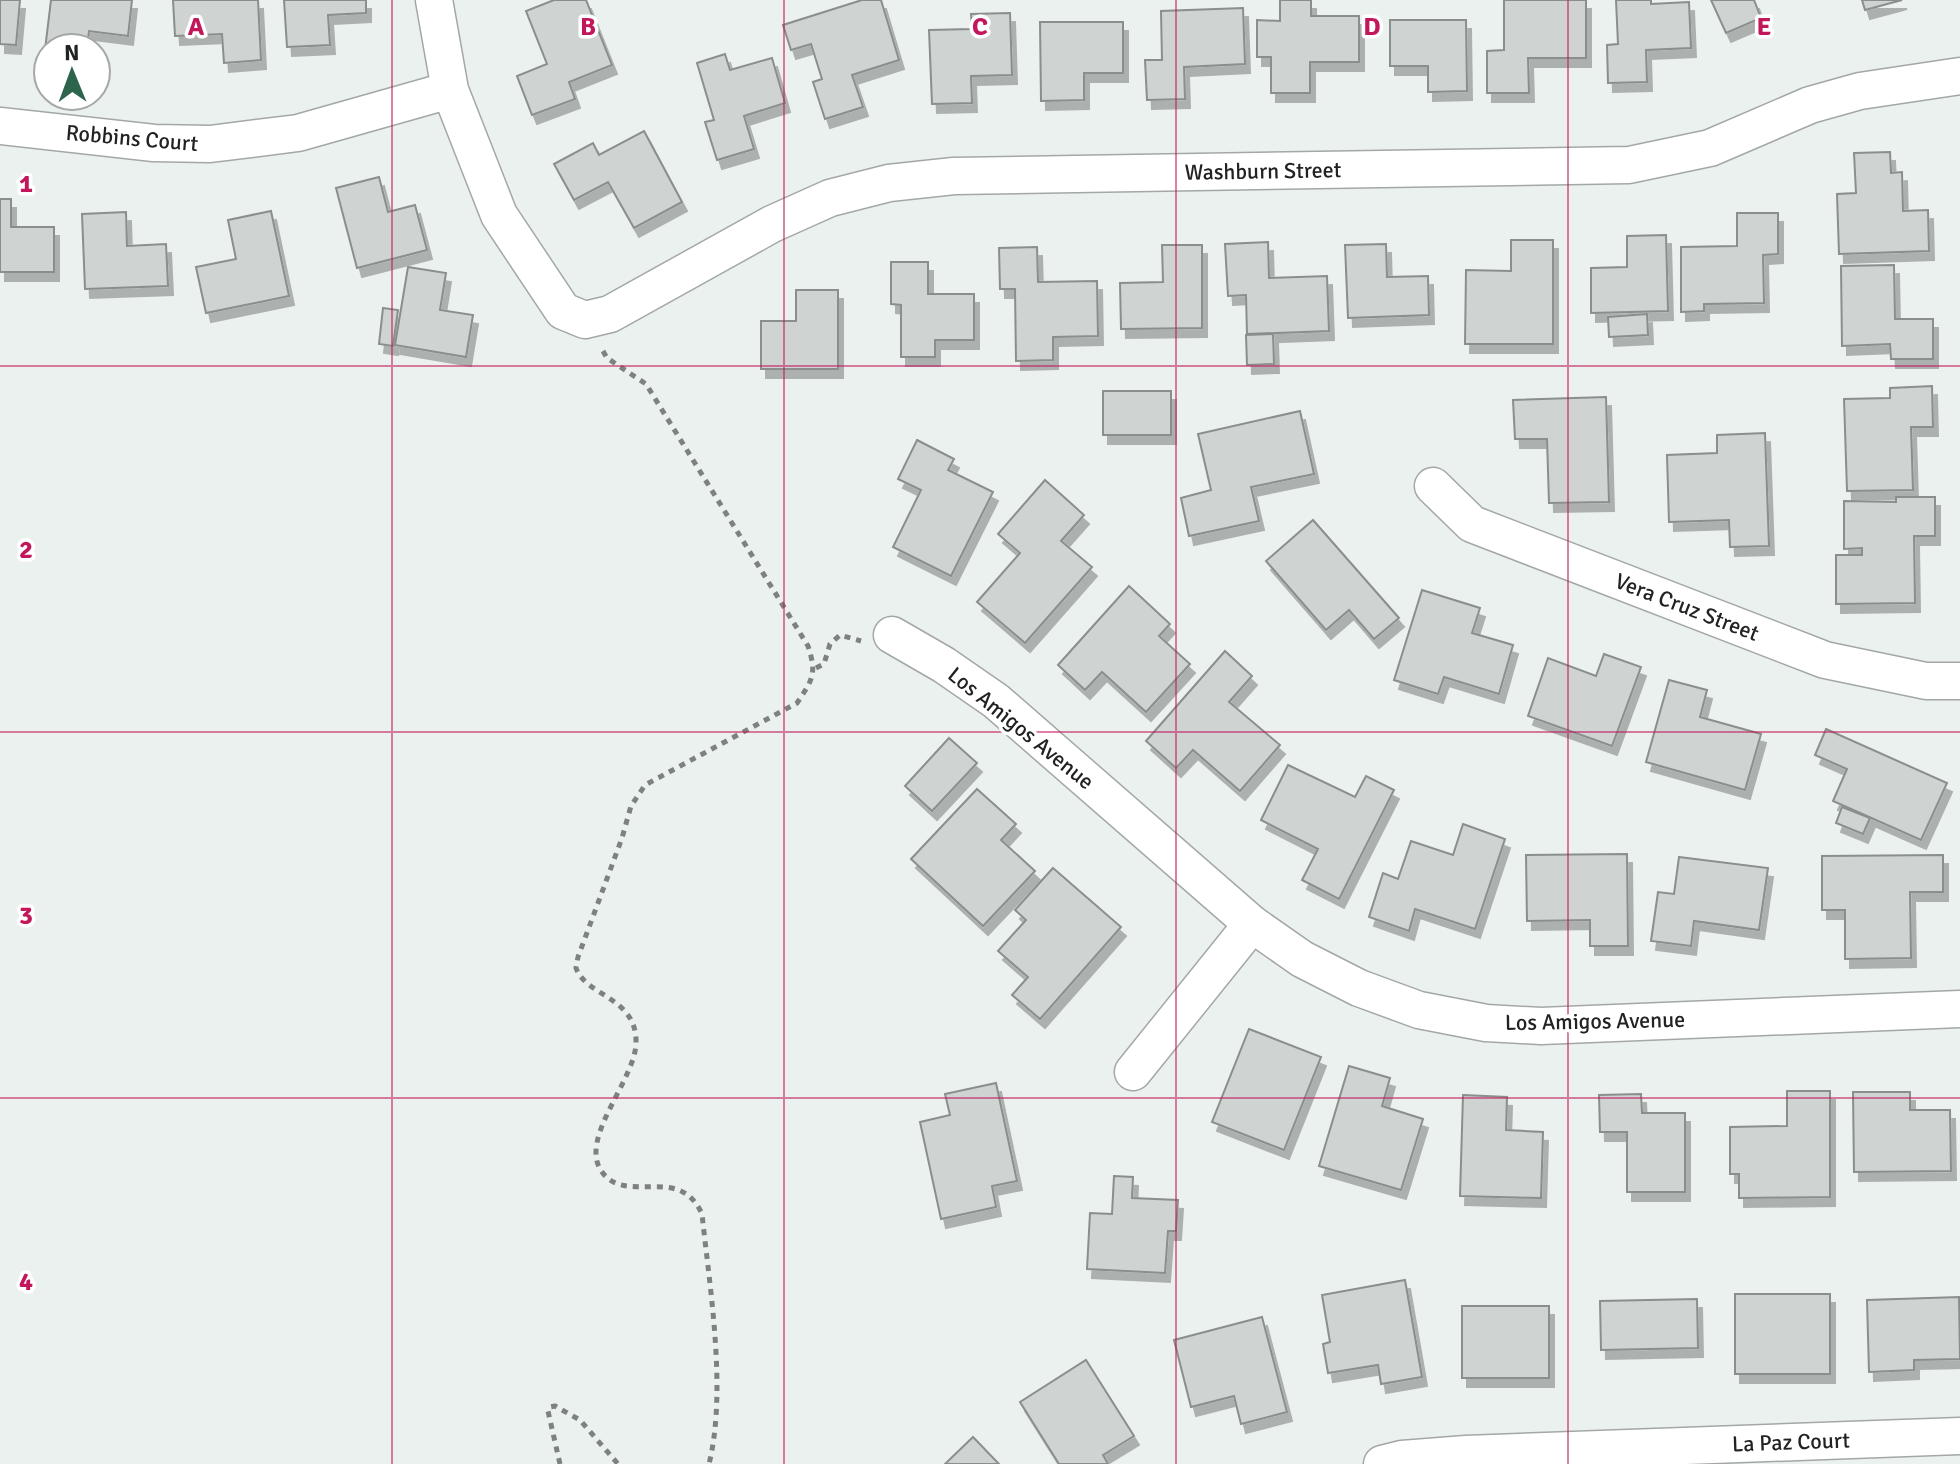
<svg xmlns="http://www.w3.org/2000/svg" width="1960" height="1464" font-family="Signika,sans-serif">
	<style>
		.building { fill: #cfd4d2; stroke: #8a8f8c; stroke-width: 2; filter: url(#shadow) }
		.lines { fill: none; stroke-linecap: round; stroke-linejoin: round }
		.minor-casing { stroke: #a3a8a5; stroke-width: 39 }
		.path { stroke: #7d817f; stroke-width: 5; stroke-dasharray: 6 6; stroke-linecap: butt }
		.minor { stroke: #fff; stroke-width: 36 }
		.grid { fill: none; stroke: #c2185b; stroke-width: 2; stroke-opacity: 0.55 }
		.labels { text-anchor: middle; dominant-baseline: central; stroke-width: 7; stroke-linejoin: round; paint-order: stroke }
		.street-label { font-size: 22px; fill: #212322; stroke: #fff }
		.grid-label { font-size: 26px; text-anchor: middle; font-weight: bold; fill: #c2185b; stroke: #fff; stroke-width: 7; stroke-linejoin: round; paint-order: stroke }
	</style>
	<defs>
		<filter id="shadow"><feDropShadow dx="5" dy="9" stdDeviation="0" flood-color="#0004"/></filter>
	</defs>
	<rect width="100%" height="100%" fill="#ebf1ee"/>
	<!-- building -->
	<g class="building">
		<polygon points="0,0 20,0 16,45 0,44"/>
		<polygon points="51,0 132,0 128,36 89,31 87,48 48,48 48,59 44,58"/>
		<polygon points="173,0 258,0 261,60 224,63 222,34 175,36"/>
		<polygon points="284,0 366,0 366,13 328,15 330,45 287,47"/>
		<polygon points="554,0 586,0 612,65 569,82 575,99 532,115 517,76 547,64 526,11"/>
		<polygon points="862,0 881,0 899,60 852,75 863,107 825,119 813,82 822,79 811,44 791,50 783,25"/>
		<polygon points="1280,0 1311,0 1311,16 1359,16 1359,62 1310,62 1310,93 1271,93 1271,57 1257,57 1257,20 1280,21"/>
		<polygon points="1504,0 1586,0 1586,58 1528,58 1529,93 1487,93 1487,51 1504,50"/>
		<polygon points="1616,0 1651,0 1651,4 1689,2 1691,48 1646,50 1647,82 1608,83 1607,45 1618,44"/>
		<polygon points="1711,0 1754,0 1761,18 1726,33"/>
		<polygon points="1862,0 1902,0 1865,10"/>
		<polygon points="1243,8 1245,64 1184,67 1185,99 1147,100 1145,60 1162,60 1161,11"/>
		<polygon points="1010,13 1012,75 971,76 972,103 932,104 929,30 972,29 971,14"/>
		<polygon points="1390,20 1466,20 1467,91 1428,92 1428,66 1390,66"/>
		<polygon points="1040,22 1123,22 1123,73 1084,73 1084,100 1041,101"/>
		<polygon points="725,54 730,70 772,58 785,103 744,116 754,149 717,160 705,122 714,120 697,63"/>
		<polygon points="644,131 682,202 634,228 608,182 574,200 554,164 593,143 599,155"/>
		<polygon points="1890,152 1891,173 1902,172 1903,211 1928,210 1929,251 1839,254 1837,194 1856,193 1854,153"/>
		<polygon points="379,177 388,212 415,205 427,250 357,268 336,188"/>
		<polygon points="0,199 11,199 11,227 54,227 54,272 0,272"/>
		<polygon points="271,211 289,296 206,313 196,267 236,259 228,220"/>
		<polygon points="126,212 127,246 166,244 168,286 85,289 82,214"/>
		<polygon points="1737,213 1778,213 1778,254 1763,255 1764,303 1704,304 1704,311 1681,312 1681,247 1737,246"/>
		<polygon points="1666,235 1668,311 1591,313 1591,268 1627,267 1627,236"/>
		<polygon points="1511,240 1553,240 1553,344 1465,344 1466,270 1511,271"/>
		<polygon points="1268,242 1269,278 1327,276 1329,331 1247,334 1246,295 1228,296 1225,244"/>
		<polygon points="1386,244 1387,277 1428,276 1429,315 1348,318 1345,245"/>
		<polygon points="1162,245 1202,245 1202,328 1121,329 1120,283 1163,282"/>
		<polygon points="1037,247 1038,282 1097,281 1098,336 1053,337 1053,360 1016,361 1015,289 1000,289 999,248"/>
		<polygon points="891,262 928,262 928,294 974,294 974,340 935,340 935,357 901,357 901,305 891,304"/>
		<polygon points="1894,265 1895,319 1933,319 1933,359 1891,359 1890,344 1842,346 1841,266"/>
		<polygon points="408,267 446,273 440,310 473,315 466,357 395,345"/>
		<polygon points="796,290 838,290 838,369 761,369 761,321 796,321"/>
		<polygon points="383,308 398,310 393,346 379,344"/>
		<polygon points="1647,314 1648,335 1609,337 1608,317"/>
		<polygon points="1273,334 1274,364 1247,365 1246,335"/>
		<polygon points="1932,386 1933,427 1911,427 1913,490 1847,491 1844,399 1890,398 1890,388"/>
		<rect x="1103" y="391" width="68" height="44"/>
		<polygon points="1606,397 1609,502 1549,503 1547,439 1515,439 1513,400"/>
		<polygon points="1300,411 1314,474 1251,487 1259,521 1189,536 1181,498 1211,490 1198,434"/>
		<polygon points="1765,433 1769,546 1730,547 1729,520 1669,522 1667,455 1717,453 1717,435"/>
		<polygon points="917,440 954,459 948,470 993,492 951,576 893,547 921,490 898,479"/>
		<polygon points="1045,480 1084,515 1061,541 1092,567 1025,643 977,602 1020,553 998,534"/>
		<polygon points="1896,497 1935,497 1935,536 1914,536 1915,603 1836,604 1836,555 1862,555 1862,548 1844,549 1844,501 1896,502"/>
		<polygon points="1313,520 1399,618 1374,639 1349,610 1326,630 1266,561"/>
		<polygon points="1129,586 1170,624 1159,636 1190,664 1146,712 1102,672 1085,690 1058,665"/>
		<polygon points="1422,590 1480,608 1472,633 1513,645 1499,694 1444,677 1438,694 1394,680"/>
		<polygon points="1225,651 1252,676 1229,702 1280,745 1240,791 1193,750 1176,768 1146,741"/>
		<polygon points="1604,654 1641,667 1612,746 1528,716 1548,658 1596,676"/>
		<polygon points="1669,680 1707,690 1700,717 1761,734 1745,790 1646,762"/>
		<polygon points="1826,729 1947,783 1921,840 1833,801 1847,769 1815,755"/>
		<polygon points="949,738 977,763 932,811 905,786"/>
		<polygon points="1288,765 1355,797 1366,776 1394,790 1339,899 1302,880 1318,849 1261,820"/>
		<polygon points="977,789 1016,824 1001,840 1035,871 983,926 911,859"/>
		<polygon points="1842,807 1870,818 1863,834 1836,823"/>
		<polygon points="1463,824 1505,839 1475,929 1415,909 1409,931 1369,917 1383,873 1398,879 1411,841 1453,855"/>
		<polygon points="1627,854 1628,946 1590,946 1590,920 1527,921 1526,855"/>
		<polygon points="1943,855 1943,892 1910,892 1911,958 1845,959 1845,910 1822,910 1822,856"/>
		<polygon points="1679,857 1768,868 1759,930 1694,921 1691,946 1651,941 1658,892 1674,894"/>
		<polygon points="1053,868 1121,927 1040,1019 1012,995 1028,977 998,951 1026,920 1015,910"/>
		<polygon points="1249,1029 1321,1057 1284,1150 1212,1122"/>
		<polygon points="1349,1066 1390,1078 1382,1106 1423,1119 1401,1190 1319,1166"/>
		<polygon points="996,1083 1017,1181 992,1186 996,1207 941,1219 920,1122 950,1115 945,1094"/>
		<polygon points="1787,1091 1830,1091 1830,1197 1739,1198 1739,1174 1730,1174 1730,1127 1787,1126"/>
		<polygon points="1853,1092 1910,1092 1910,1110 1950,1110 1951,1171 1854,1172"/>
		<polygon points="1641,1094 1642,1113 1685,1113 1685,1192 1627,1192 1627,1132 1600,1132 1599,1095"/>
		<polygon points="1463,1095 1507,1097 1506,1130 1543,1132 1541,1198 1460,1196"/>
		<polygon points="1114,1176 1133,1177 1132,1198 1178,1200 1176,1231 1168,1231 1165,1273 1087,1269 1090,1213 1112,1214"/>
		<polygon points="1405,1280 1422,1377 1381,1384 1378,1365 1328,1373 1323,1344 1330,1342 1322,1295"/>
		<rect x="1735" y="1294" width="95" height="80"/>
		<polygon points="1959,1297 1960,1359 1914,1360 1914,1370 1869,1372 1867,1300"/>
		<polygon points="1697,1299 1698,1348 1601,1350 1600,1301"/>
		<rect x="1462" y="1306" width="87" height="72"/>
		<polygon points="1262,1317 1287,1412 1241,1424 1234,1396 1191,1407 1174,1340"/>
		<polygon points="1086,1360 1134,1436 1103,1455 1108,1464 1059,1464 1020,1402"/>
		<polygon points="973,1437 999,1464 945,1464"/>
	</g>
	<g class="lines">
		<defs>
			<g id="minor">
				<polyline points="434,0 450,90 499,215 563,311 585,320 610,314 772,224 830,198 889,183 954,176 1629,165 1710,148 1810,105 1860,91 1960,76"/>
				<polyline points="0,126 154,143 210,144 298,133 450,90"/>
				<polyline points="1433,486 1472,524 1825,660 1926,681 1960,681"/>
				<polyline points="892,635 944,665 996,701 1252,924 1302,959 1359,988 1419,1010 1486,1023 1541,1026 1960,1009"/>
				<polyline points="1133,1072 1252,924"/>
				<polyline points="1382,1464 1402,1459 1466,1454 1960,1436"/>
			</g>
		</defs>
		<!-- minor casing -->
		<use href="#minor" class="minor-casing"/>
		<!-- path -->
		<g class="path">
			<path d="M603,351l4,7 39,26 162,262c9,28 5,33 -11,57l-152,82 -14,21 -9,32 -44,119 -2,11c10,28 59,29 60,72 2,38 -59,98 -34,132 25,34 77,-9 100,42 8,76 25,177 7,250"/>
			<polyline points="816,668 824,664 830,644 840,635 861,641"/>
			<polyline points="560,1464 548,1411 550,1407 555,1406 580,1420 618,1464"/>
		</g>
		<!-- minor -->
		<use href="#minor" class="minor"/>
	</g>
	<!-- grid -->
	<path class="grid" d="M392,0v1464M784,0v1464M1176,0v1464M1568,0v1464M0,366h1960M0,732h1960M0,1098h1960"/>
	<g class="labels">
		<!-- street labels -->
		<g class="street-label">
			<text transform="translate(132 138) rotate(5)">Robbins Court</text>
			<text transform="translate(1263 171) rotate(-1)">Washburn Street</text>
			<text transform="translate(1687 607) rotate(21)">Vera Cruz Street</text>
			<text transform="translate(1021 728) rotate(39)">Los Amigos Avenue</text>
			<text transform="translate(1595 1021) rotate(-1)">Los Amigos Avenue</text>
			<text transform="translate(1791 1442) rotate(-2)">La Paz Court</text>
		</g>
	</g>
	<g class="grid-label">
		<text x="196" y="35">A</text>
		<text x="588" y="35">B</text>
		<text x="980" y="35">C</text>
		<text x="1372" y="35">D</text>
		<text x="1764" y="35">E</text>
		<text x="26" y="192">1</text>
		<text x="26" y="558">2</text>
		<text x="26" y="924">3</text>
		<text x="26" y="1290">4</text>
	</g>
	<!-- north arrow -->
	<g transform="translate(72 72) rotate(359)"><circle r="38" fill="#ffffff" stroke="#a6a7a7" stroke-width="2"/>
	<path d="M0-6L14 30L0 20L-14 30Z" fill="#2c644c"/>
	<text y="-12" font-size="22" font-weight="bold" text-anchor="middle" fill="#212322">N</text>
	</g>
</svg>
